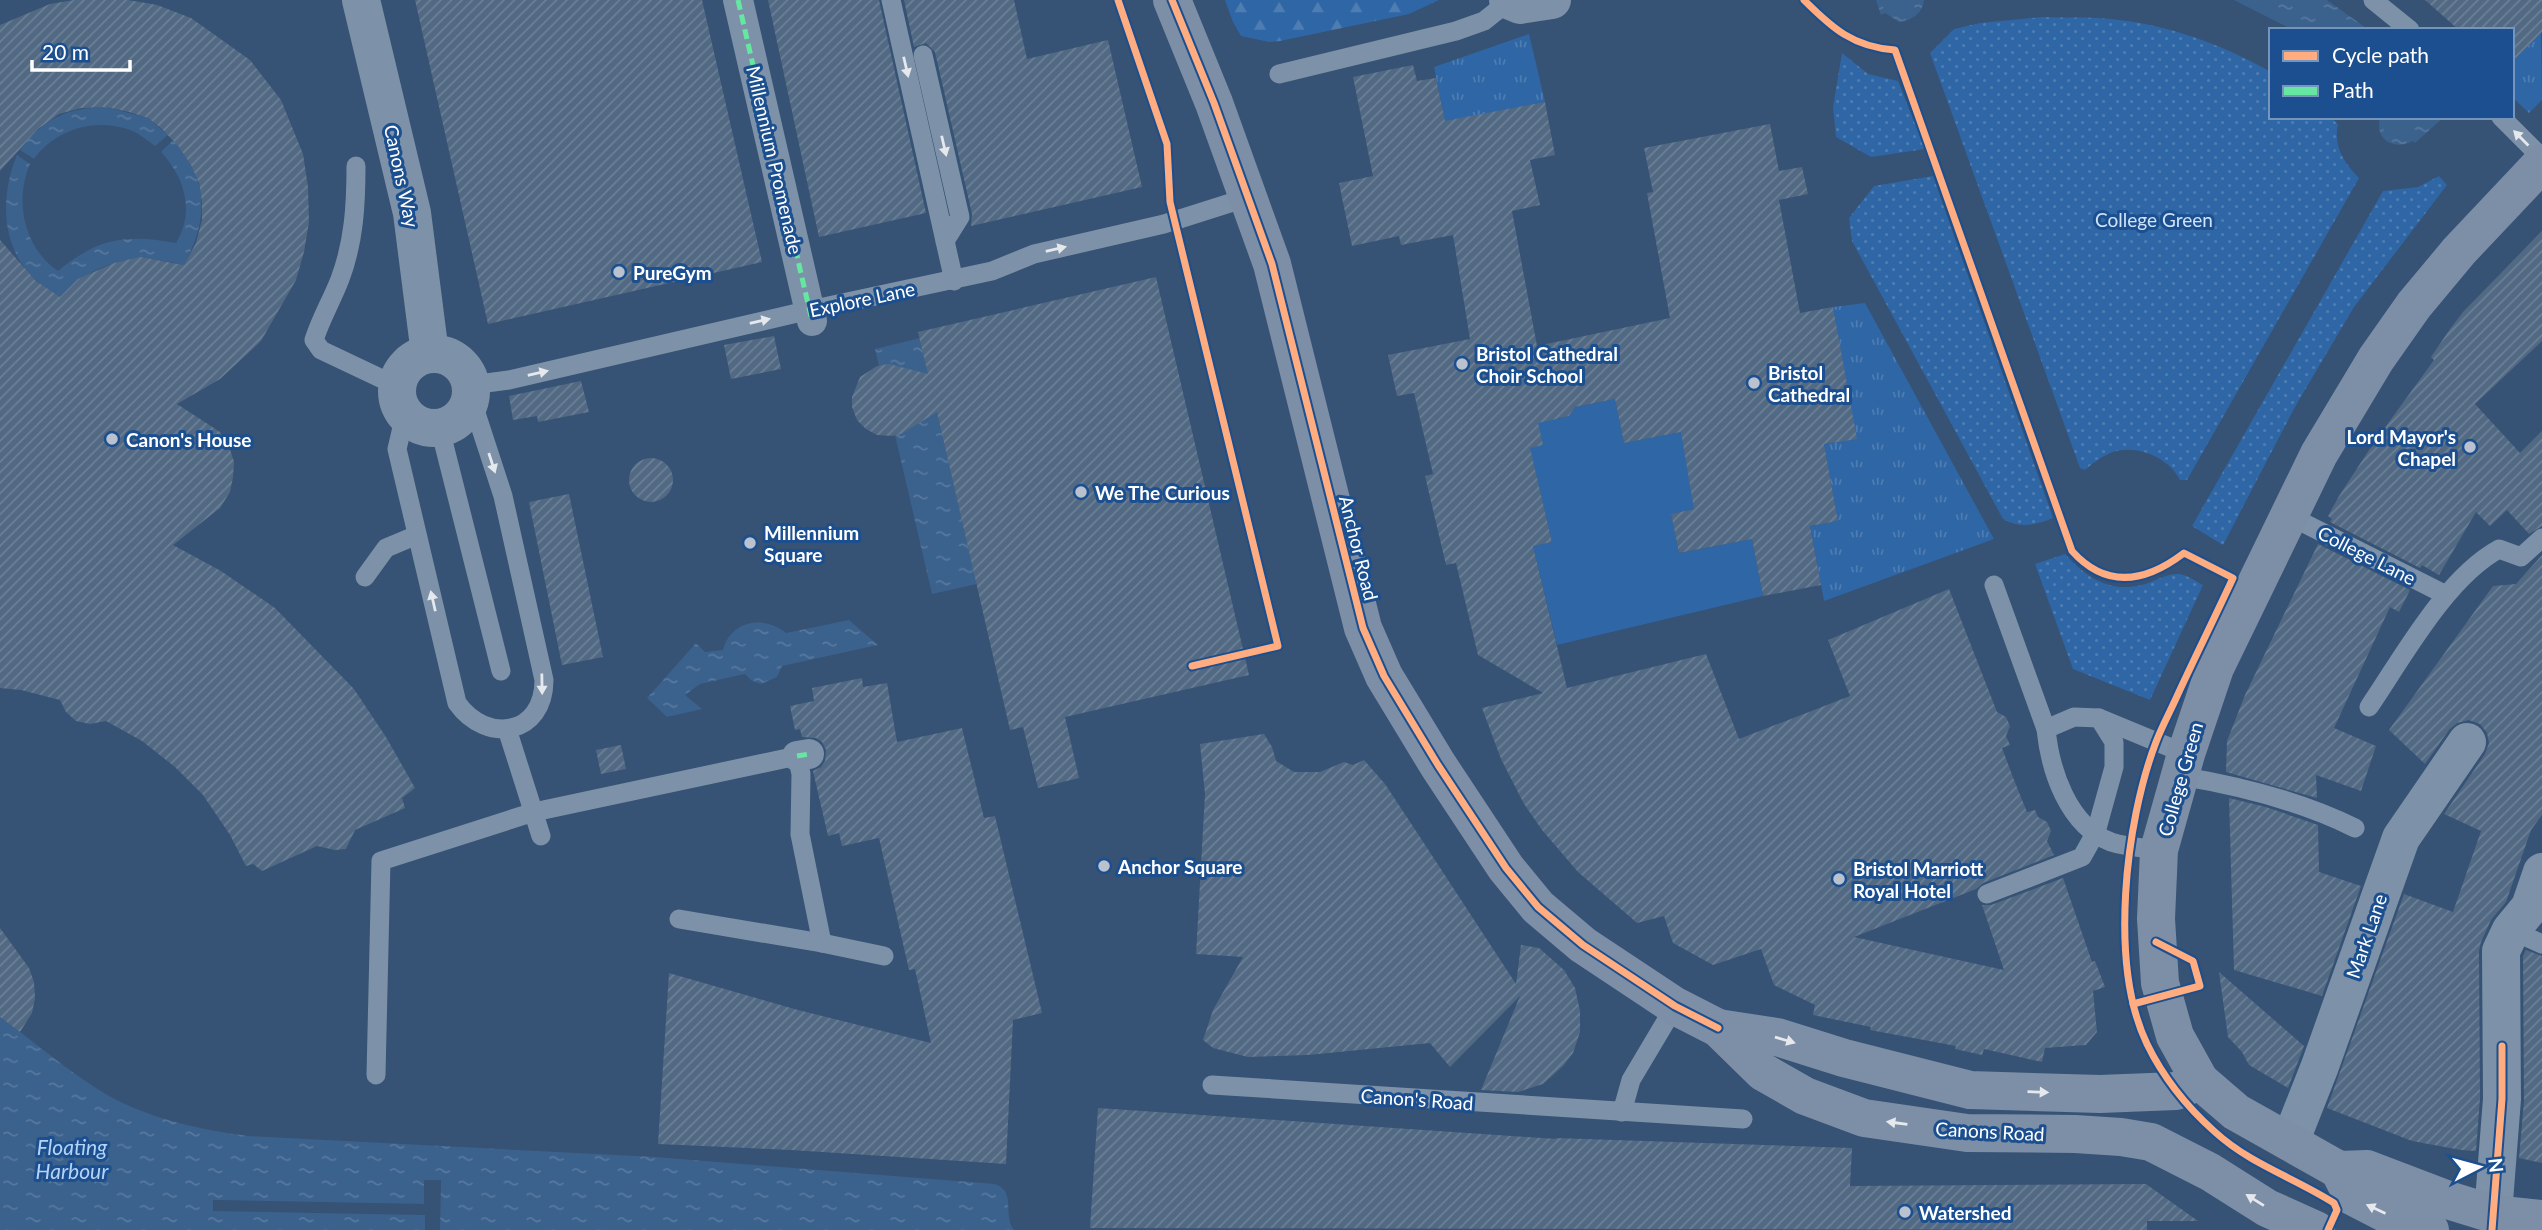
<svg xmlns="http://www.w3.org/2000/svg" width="2542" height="1230" font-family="Lato,sans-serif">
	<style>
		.grass { fill: url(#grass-tufts) }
		.forest { fill: url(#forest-firs) }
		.park { fill: url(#park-dots) }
		.garden { fill: #2f66a5 }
		.water { fill: url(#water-ripples) }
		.pier { fill: #365274 }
		.building { fill: url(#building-hatch) }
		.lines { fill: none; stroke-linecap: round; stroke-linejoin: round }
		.service { stroke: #7d92a8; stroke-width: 19 }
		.pedestrian { stroke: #7d92a8; stroke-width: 30 }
		.minor { stroke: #7d92a8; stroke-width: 38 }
		.primary { stroke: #7d8ea7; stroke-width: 38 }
		.quiet { stroke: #66e7a1; stroke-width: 5; stroke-dasharray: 10 5; stroke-linecap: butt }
		.cycleway-casing { stroke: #1b4f8f; stroke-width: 11 }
		.cycleway { stroke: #ffac80; stroke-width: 7 }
		.oneway { fill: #e5e9ee }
		.oneway2 { fill: #e5e8ed }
		.poi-dot { fill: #b9c2ce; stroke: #1b4f8f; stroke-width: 2.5 }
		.labels { text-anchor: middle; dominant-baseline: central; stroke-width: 6; stroke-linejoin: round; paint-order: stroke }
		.street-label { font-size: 19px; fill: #fff; stroke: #1b4f8f }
		.park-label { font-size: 19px; fill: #cfe3fa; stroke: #1b4f8f }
		.poi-label { font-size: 19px; font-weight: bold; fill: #fff; stroke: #1b4f8f; text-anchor: start }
		.water-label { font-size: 21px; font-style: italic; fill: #b5d3f5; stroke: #1b4f8f }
	</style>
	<defs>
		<pattern id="grass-tufts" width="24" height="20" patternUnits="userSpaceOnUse" patternTransform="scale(1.75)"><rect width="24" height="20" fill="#2f66a5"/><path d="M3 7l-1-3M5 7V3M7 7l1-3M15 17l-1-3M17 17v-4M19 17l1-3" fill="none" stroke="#4e7db2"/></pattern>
		<pattern id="forest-firs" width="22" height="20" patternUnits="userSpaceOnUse" patternTransform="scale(1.75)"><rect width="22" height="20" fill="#2f66a5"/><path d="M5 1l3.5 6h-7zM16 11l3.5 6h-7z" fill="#4e7db2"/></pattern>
		<pattern id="park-dots" width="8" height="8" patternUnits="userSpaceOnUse" patternTransform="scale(1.75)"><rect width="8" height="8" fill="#2f66a5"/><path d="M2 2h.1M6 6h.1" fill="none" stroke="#4e7db2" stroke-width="1.8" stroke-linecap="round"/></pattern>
		<pattern id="water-ripples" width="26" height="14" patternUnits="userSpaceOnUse" patternTransform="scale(1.75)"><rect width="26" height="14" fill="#3b618d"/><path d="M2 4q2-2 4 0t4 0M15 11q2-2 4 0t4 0" fill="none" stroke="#58799e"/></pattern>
		<pattern id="building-hatch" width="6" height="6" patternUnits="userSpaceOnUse" patternTransform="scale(1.75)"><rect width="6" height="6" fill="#526984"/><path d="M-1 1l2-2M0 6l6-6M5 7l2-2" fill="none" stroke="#6c8096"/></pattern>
	</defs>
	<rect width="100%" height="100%" fill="#365274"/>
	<!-- grass -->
	<g class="grass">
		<polygon points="2541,33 2542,100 2529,113 2512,97 2512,62"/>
		<polygon points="1529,34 1545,102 1445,122 1434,67"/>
		<polygon points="1865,303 1994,539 1824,601 1810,526 1838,521 1824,444 1856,438 1833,307"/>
	</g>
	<!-- forest -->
	<polygon class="forest" points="1225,0 1439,0 1409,14 1280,41 1269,42 1241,36 1233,22"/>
	<!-- park -->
	<g class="park">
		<path d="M2043,17c18,1 36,0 54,1 61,3 121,24 174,54v45h59l8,7c-5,22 6,39 21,54l-172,302h-7c-11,-23 -44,-36 -67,-28 -11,4 -20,11 -28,18l-5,-2 -150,-415 24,-24 26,-6z"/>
		<polygon points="1842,53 1868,74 1898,81 1925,149 1871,157 1836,137 1833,107"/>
		<path d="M1933,176l120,342c-17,7 -33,11 -50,1l-151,-278 -3,-23 25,-32z"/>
		<polygon points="2439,176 2447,185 2354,307 2296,405 2223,545 2192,526 2383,191 2418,187"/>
		<path d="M2065,554c20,23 45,39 76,31 12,-2 25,-12 37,-11 8,0 17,7 25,11l-53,115 -77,-31 -38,-105z"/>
	</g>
	<!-- garden -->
	<polygon class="garden" points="1615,399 1624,443 1701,428 1694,509 1671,514 1679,553 1752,539 1763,596 1557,645 1533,546 1552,542 1533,462 1519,451 1536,416 1550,413 1557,419 1569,416 1575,407"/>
	<!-- water -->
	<g class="water">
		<path d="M1876,0h48c-2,14 -11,20 -25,22l-14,-9 -4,2z"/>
		<polygon points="2234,0 2327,0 2369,30 2293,30"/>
		<path d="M106,107l42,11 20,17 -13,11c-8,-6 -18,-14 -28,-17 -34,-11 -72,1 -93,30l-14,-9c24,-32 47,-42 86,-43z"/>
		<path d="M2380,117h64l-29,26 -2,-2c-19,10 -39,-1 -33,-24z"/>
		<path d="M173,140c37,40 35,80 11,125 -51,-13 -86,-5 -124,32 -8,-5 -16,-10 -23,-16 -37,-32 -37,-85 -20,-126l13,9c-16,37 -6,84 28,107 40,-33 67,-37 118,-28 19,-32 9,-65 -15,-91z"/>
		<polygon points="920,338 977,584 932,594 875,349"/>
		<path d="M849,620l29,25 -96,21 -5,11 -16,7 -9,-3 -7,-7 -45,10 -15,11 17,14 -35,8 -20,-19 49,-55 9,9 18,-2c8,-30 41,-35 63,-17z"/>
		<path d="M0,1017c36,26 71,57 109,79 42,23 93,34 139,40l407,21 340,27c22,8 7,30 19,46h-1014z"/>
	</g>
	<!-- pier -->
	<polygon class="pier" points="424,1180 441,1180 440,1230 425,1230 425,1215 213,1211 213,1200 424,1204"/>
	<!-- building -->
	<g class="building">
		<polygon points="74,0 128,0 157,5 191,18 250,60 281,100 303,154 308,187 309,222 304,252 296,280 261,341 220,379 177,404 220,432 229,446 234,462 233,477 230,492 220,508 173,545 221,571 275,608 354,689 386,737 415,788 402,798 405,808 355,830 346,849 335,850 317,846 262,871 253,864 246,866 230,835 203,795 175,767 142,741 106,721 90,724 76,721 66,712 60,700 21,690 0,688 0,240 36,281 60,297 78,279 114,263 140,257 184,265 196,243 202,220 202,202 199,183 191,165 179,147 162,129 148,118 129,112 106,107 81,108 59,114 38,129 0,171 0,25 50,4"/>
		<polygon points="415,0 702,0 762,262 488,324"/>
		<polygon points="768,0 879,0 926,213 819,237"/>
		<polygon points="904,0 1014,0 1027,59 1108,40 1142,187 971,226 972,214 935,52 926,43 914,47"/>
		<polygon points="2425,0 2542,0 2542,32 2512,62 2512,30 2459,30"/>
		<polygon points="1413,65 1417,81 1436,78 1445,121 1545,102 1555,155 1530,160 1540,205 1512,211 1537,346 1670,318 1647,193 1653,192 1644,148 1770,124 1779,171 1802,167 1808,194 1779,200 1800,313 1833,307 1857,439 1824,444 1838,521 1810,526 1821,585 1763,596 1752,539 1679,553 1671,514 1694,509 1681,432 1624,443 1615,399 1575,407 1569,416 1538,423 1543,445 1530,448 1552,542 1533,546 1567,688 1706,654 1739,739 1850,696 1828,640 1949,589 1997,712 2006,717 2010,726 2006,736 2010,745 2002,748 2014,780 2027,812 2035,810 2038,817 2047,822 2051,831 2047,841 2054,855 1983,883 1976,889 1854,937 2004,970 1982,905 1991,905 2063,878 2092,962 2095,961 2105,987 2093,991 2097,1032 2086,1045 2045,1048 2042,1062 1984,1049 1982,1055 1955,1049 1956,1046 1870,1030 1871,1027 1813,1015 1815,1005 1774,985 1761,949 1713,965 1673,943 1664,916 1637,923 1578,872 1542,830 1524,804 1501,759 1482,708 1543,693 1478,655 1456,563 1446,565 1425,476 1433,474 1414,393 1397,396 1388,355 1470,339 1453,235 1401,245 1399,236 1352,246 1339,183 1373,176 1353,77"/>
		<polygon points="2542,231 2542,341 2475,404 2520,453 2542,431 2542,526 2529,534 2507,510 2490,526 2476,512 2439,575 2422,565 2420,568 2330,522 2332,519 2328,516 2339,496 2373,444 2434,360 2431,357 2450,329 2463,312"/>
		<polygon points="1156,277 1249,675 1065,717 1079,778 1038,788 1023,727 1010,730 937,412 901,434 892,436 877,435 866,429 857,420 852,407 852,397 860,377 877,366 889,364 928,374 918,332"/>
		<polygon points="774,336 781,369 731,379 724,345"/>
		<polygon points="581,381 589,412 538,422 537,416 513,420 509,396"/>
		<circle cx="651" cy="480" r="22"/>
		<polygon points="569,494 603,657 562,665 529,502"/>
		<polygon points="2318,544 2410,590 2399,612 2390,607 2334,728 2376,746 2361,791 2316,775 2317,798 2226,772 2227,741 2245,695"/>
		<polygon points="2542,555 2542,815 2531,830 2506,902 2491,920 2481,942 2479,951 2480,1098 2476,1151 2461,1150 2412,1141 2327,1108 2404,894 2453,912 2481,831 2444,814 2485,754 2489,743 2487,733 2480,724 2469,720 2457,723 2449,730 2425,764 2389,730 2493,586 2516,584"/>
		<polygon points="862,678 863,687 887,683 897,742 962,728 984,818 995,816 1042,1013 1013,1020 1006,1164 791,1150 658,1144 669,973 798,1010 931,1043 915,969 909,970 879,838 842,846 839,833 828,836 813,771 821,767 825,761 826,750 822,742 816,738 802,737 800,729 795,730 790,706 814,701 812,688"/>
		<polygon points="1264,734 1272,747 1276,761 1294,772 1320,772 1344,762 1353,765 1364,760 1385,784 1416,831 1516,984 1521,945 1539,948 1564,970 1575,988 1580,1011 1580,1032 1573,1053 1563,1066 1543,1084 1518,1092 1481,1090 1520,996 1450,1067 1430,1043 1308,1055 1248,1057 1213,1048 1203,1040 1213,1010 1243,957 1196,954 1205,794 1200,744"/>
		<polygon points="621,745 626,769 601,774 596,750"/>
		<polygon points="2229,798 2266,807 2318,825 2319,872 2361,886 2322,996 2234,970"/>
		<polygon points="0,928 29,968 34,982 35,998 32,1013 20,1032 0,1017"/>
		<polygon points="2526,950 2542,956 2542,1163 2519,1158 2524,1101 2523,956"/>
		<polygon points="2219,972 2304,1046 2288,1088 2249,1065 2242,1052 2228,1037"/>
		<polygon points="1098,1108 1557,1139 1555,1138 1852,1148 1850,1186 2146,1184 2198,1221 2147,1221 2147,1230 1090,1228"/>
	</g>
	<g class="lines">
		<!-- service -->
		<g class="service">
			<polyline points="891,0 954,281"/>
			<polyline points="2373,0 2410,30"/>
			<polyline points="923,55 960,217 945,241"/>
			<polyline points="1279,74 1456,31 1484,21 1509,1"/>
			<polyline points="2501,117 2542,158"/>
			<path d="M356,166c0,39 -2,76 -16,113 -8,21 -19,39 -26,61l7,10 76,36"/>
			<polyline points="471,385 509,380 810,310 992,271 1034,254 1164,224 1249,197"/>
			<path d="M405,415l-8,34 60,254c30,42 87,32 87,-23l-41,-184 -32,-98"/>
			<polyline points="440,429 501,671"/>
			<polyline points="2288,515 2446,595"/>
			<polyline points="365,577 386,548 417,535"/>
			<path d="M1994,585l52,144c4,41 22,97 65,113 15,5 33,6 48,8"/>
			<path d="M2369,707c34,-50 77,-129 130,-158l22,8 21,-19"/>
			<polyline points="507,729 541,836"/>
			<polyline points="2046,729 2074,717 2099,718 2186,754"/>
			<path d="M2180,776c60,10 121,25 175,52"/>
			<polyline points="1987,894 2082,857 2096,832 2114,767 2114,742 2099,718"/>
			<polyline points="679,919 822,943 884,956"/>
			<polyline points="2511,930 2542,944"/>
			<polyline points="376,1075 381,861 534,812 797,756 801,774 800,834 822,943"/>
			<polyline points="1212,1085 1743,1119"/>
			<polyline points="1622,1112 1631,1080 1675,1006"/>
		</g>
		<!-- pedestrian -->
		<g class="pedestrian">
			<polyline points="738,0 812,321"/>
			<polyline points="797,756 809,754"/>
		</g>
		<!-- minor -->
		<g class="minor">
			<polyline points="361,0 412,213 430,354"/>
			<polyline points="1508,0 1520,5 1552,0"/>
			<circle cx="434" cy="391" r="37"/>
			<polyline points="2290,1142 2320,1066 2401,838 2467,742"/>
			<polyline points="2493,1214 2502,1099 2501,951 2511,930 2530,907 2542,872"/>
		</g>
		<!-- primary -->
		<g class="primary">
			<polyline points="1172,0 1214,103 1272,264 1363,628 1384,676 1438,765 1506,868 1538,907 1583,945 1675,1006 1718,1028 1763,1072 1805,1096 1864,1118 1967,1133 2075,1134 2121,1137 2151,1142 2210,1172 2267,1208 2316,1230"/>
			<polyline points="2542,163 2459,251 2414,305 2376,359 2319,454 2215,668 2186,754 2159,850 2156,919 2160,983 2175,1036 2200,1081 2236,1112 2339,1170 2367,1169 2451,1201 2493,1214 2542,1219"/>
			<polyline points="1718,1028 1777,1037 1844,1058 1970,1090 2100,1094 2176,1091 2200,1081"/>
			<polyline points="2339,1170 2352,1196 2385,1213 2430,1230"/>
		</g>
		<!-- quiet -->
		<g class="quiet">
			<polyline points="738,0 812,321"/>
			<polyline points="797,756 809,754"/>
		</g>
		<defs>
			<g id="cycleway">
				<polyline points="1118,0 1167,144 1170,202 1278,646 1192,666"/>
				<polyline points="1172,0 1214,103 1272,264 1363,628 1384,676 1438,765 1506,868 1538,907 1583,945 1675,1006 1718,1028"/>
				<path d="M1804,0c28,28 49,47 91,50l177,501c35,39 74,31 112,2l49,25c-18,39 -37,77 -55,116 -7,16 -16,32 -22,48 -31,81 -47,223 -9,302 16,33 41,64 68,88 35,32 80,46 119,71l3,7 -9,20"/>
				<polyline points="2133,1004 2200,986 2193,961 2156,942"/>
				<polyline points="2492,1230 2502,1099 2502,1046"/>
			</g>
		</defs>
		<!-- cycleway casing -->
		<use href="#cycleway" class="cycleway-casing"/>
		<!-- cycleway -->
		<use href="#cycleway" class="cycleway"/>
	</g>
	<!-- one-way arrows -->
	<defs><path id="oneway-solid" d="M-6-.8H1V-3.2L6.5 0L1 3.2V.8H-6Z" transform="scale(1.75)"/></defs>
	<g class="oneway">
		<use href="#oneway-solid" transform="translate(906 67) rotate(77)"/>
		<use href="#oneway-solid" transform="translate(2521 138) rotate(-135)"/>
		<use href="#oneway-solid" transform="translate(944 146) rotate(77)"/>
		<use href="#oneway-solid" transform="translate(1056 249) rotate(-13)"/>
		<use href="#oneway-solid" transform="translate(760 321) rotate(-13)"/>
		<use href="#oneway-solid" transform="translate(538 373) rotate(-13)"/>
		<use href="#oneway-solid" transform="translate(492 463) rotate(72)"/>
		<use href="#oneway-solid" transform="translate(433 601) rotate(-103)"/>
		<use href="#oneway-solid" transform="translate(542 684) rotate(89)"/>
	</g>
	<g class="oneway2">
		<use href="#oneway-solid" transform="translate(1785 1040) rotate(16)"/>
		<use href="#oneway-solid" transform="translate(2038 1092) rotate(2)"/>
		<use href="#oneway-solid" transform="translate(1897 1123) rotate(-172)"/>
		<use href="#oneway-solid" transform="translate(2255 1200) rotate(-148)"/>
		<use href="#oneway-solid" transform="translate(2376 1209) rotate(-155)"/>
	</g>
	<!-- markers -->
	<g class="poi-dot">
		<circle cx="619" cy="272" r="7"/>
		<circle cx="1462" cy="364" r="7"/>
		<circle cx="1754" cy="383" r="7"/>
		<circle cx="112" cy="439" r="7"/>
		<circle cx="2470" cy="447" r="7"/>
		<circle cx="1081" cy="492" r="7"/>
		<circle cx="750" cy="543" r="7"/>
		<circle cx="1104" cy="866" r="7"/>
		<circle cx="1839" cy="879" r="7"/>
		<circle cx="1905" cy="1212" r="7"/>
	</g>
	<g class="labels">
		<!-- street labels -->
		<g class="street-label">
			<text transform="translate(775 160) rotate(77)">Millennium Promenade</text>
			<text transform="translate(402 176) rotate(78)">Canons Way</text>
			<text transform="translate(862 299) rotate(-12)">Explore Lane</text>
			<text transform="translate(1359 548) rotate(76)">Anchor Road</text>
			<text transform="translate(2367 555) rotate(27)">College Lane</text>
			<text transform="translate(2180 779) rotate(-74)">College Green</text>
			<text transform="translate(2366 936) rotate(-71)">Mark Lane</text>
			<text transform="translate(1417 1099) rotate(4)">Canon's Road</text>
			<text transform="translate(1990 1131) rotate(3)">Canons Road</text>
		</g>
		<!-- park labels -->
		<g class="park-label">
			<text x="2154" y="219">College Green</text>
		</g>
		<!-- poi labels -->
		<g class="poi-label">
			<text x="633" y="272">PureGym</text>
			<text x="1476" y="353">Bristol Cathedral<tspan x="1476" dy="22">Choir School</tspan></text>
			<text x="1768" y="372">Bristol<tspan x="1768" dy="22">Cathedral</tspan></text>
			<text x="2456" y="436" text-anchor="end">Lord Mayor's<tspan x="2456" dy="22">Chapel</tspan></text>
			<text x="126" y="439">Canon's House</text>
			<text x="1095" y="492">We The Curious</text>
			<text x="764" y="532">Millennium<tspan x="764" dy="22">Square</tspan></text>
			<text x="1118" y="866">Anchor Square</text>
			<text x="1853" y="868">Bristol Marriott<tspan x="1853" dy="22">Royal Hotel</tspan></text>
			<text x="1919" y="1212">Watershed</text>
		</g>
		<!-- water labels -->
		<g class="water-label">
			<text x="72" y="1146">Floating<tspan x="72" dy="24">Harbour</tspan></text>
		</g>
	</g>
	<!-- legend -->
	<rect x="2269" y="28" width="245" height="91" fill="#1b4f8f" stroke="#7695bc" stroke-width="2"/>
	<rect x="2283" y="51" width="35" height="10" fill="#ffac80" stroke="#7695bc" stroke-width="2"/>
	<text x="2332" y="63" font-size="21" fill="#ffffff">Cycle path</text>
	<rect x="2283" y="86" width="35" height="10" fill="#66e7a1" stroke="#7695bc" stroke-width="2"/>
	<text x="2332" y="98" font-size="21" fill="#ffffff">Path</text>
	<!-- north arrow -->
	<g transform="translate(2479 1167) rotate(84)" stroke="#1b4f8f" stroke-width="5" paint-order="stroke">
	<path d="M0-5L12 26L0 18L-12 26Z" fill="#ffffff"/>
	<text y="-10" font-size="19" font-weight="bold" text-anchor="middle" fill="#ffffff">N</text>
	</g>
	<!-- scale -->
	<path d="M32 60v10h98v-10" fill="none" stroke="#ffffff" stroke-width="3.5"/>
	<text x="42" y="60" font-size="21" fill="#ffffff" stroke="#1b4f8f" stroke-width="5" paint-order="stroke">20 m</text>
</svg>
